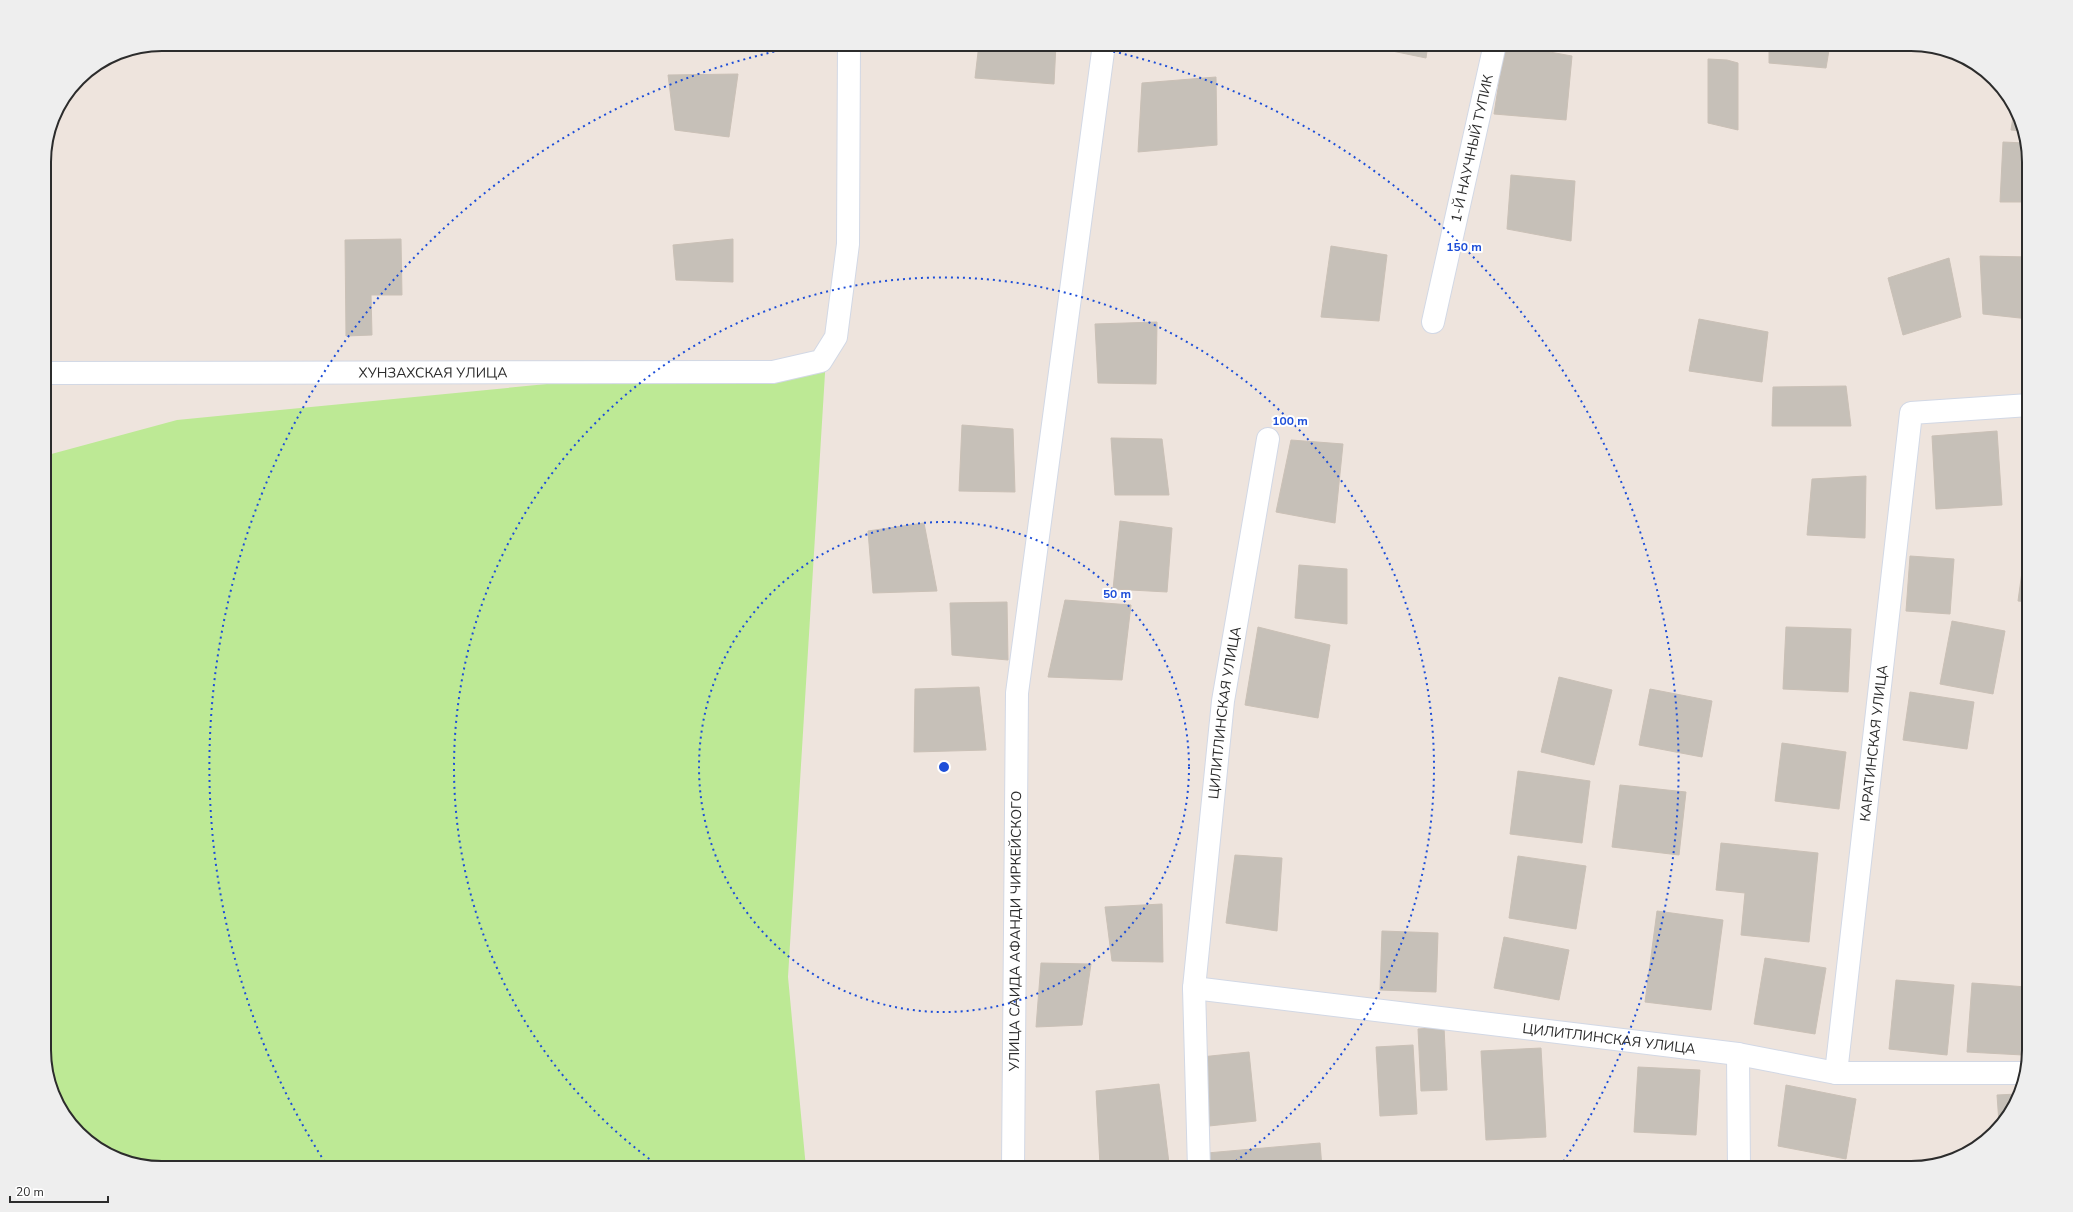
<svg xmlns="http://www.w3.org/2000/svg" width="2073" height="1212" font-family="'Nunito Sans',sans-serif">
	<style>
		.green { fill: #bde995 }
		.building { fill: #c6c0b8; stroke: #cac0b6 }
		.lines { fill: none; stroke-linecap: round; stroke-linejoin: round }
		.minor-casing { stroke: #d2d8e5; stroke-width: 24 }
		.minor { stroke: #fff; stroke-width: 22 }
		.ring { fill: none; stroke: #1d4ed8; stroke-width: 2; stroke-dasharray: 2 4 }
		.labels { text-anchor: middle; dominant-baseline: central; stroke-width: 4; stroke-linejoin: round; paint-order: stroke }
		.street-label { font-size: 14px; fill: #2c2c2c; stroke: #fff }
		.rim { fill: none; stroke: #2c2c2c; stroke-width: 2 }
		.centre { fill: #1d4ed8; stroke: #fff; stroke-width: 2 }
		.ring-label { font-size: 12px; text-anchor: middle; font-weight: bold; fill: #1d4ed8; stroke: #fff; stroke-width: 4; stroke-linejoin: round; paint-order: stroke }
	</style>
	<rect width="100%" height="100%" fill="#eee4dd"/>
	<!-- green -->
	<polygon class="green" points="826,357 788,977 806,1168 162,1168 103,1152 64,1115 44,1057 44,456 177,420"/>
	<!-- building -->
	<g class="building">
		<polygon points="979,44 1056,44 1054,84 975,78"/>
		<polygon points="1368,44 1428,44 1426,58 1368,46"/>
		<polygon points="1505,44 1572,56 1566,120 1494,114"/>
		<polygon points="1769,44 1830,44 1826,68 1769,63"/>
		<polygon points="1708,59 1727,60 1738,63 1738,130 1708,123"/>
		<polygon points="738,74 729,137 675,130 668,75"/>
		<polygon points="1216,77 1217,145 1138,152 1142,83"/>
		<polygon points="2014,110 2021,131 2011,130"/>
		<polygon points="2003,142 2025,143 2029,155 2029,202 2000,202"/>
		<polygon points="1511,175 1575,181 1571,241 1507,229"/>
		<polygon points="401,239 402,295 371,295 372,335 346,336 345,240"/>
		<polygon points="733,239 733,282 676,280 673,245"/>
		<polygon points="1331,246 1387,255 1379,321 1321,317"/>
		<polygon points="1980,256 2029,257 2029,319 1983,314"/>
		<polygon points="1949,258 1961,317 1903,335 1888,278"/>
		<polygon points="1699,319 1768,332 1762,382 1689,371"/>
		<polygon points="1157,322 1156,384 1098,383 1095,324"/>
		<polygon points="1846,386 1851,426 1772,426 1773,387"/>
		<polygon points="962,425 1013,429 1015,492 959,491"/>
		<polygon points="1997,431 2002,505 1936,509 1932,436"/>
		<polygon points="1111,438 1162,439 1169,495 1115,495"/>
		<polygon points="1291,440 1343,444 1335,523 1276,512"/>
		<polygon points="1866,476 1865,538 1807,535 1812,479"/>
		<polygon points="1120,521 1172,528 1167,592 1113,589"/>
		<polygon points="924,523 937,591 873,593 868,531"/>
		<polygon points="2027,535 2029,535 2029,602 2018,601"/>
		<polygon points="1910,556 1954,559 1950,614 1906,611"/>
		<polygon points="1299,565 1347,569 1347,624 1295,618"/>
		<polygon points="1065,600 1131,605 1122,680 1048,677"/>
		<polygon points="1007,602 1008,660 952,655 950,603"/>
		<polygon points="1952,621 2005,631 1993,694 1940,684"/>
		<polygon points="1258,627 1330,645 1318,718 1245,705"/>
		<polygon points="1786,627 1851,629 1848,692 1783,689"/>
		<polygon points="1559,677 1612,690 1594,765 1541,752"/>
		<polygon points="979,687 986,750 914,752 915,689"/>
		<polygon points="1650,689 1712,701 1702,757 1639,745"/>
		<polygon points="1910,692 1974,702 1967,749 1903,740"/>
		<polygon points="1782,743 1846,752 1839,809 1775,801"/>
		<polygon points="1518,771 1590,781 1582,843 1510,834"/>
		<polygon points="1620,785 1686,792 1679,855 1612,847"/>
		<polygon points="1721,843 1818,853 1809,942 1741,935 1745,893 1716,890"/>
		<polygon points="1235,855 1282,858 1277,931 1226,923"/>
		<polygon points="1518,856 1586,866 1576,929 1509,918"/>
		<polygon points="1162,904 1163,962 1112,961 1105,907"/>
		<polygon points="1657,911 1723,920 1711,1010 1645,1002"/>
		<polygon points="1382,931 1438,933 1436,992 1380,990"/>
		<polygon points="1504,937 1569,950 1559,1000 1494,988"/>
		<polygon points="1765,958 1826,968 1815,1034 1754,1024"/>
		<polygon points="1041,963 1091,964 1082,1025 1036,1027"/>
		<polygon points="1896,980 1954,985 1947,1055 1889,1049"/>
		<polygon points="1972,983 2027,987 2023,1055 1967,1052"/>
		<polygon points="1444,1027 1447,1090 1421,1091 1418,1029"/>
		<polygon points="1413,1045 1417,1114 1380,1116 1376,1047"/>
		<polygon points="1541,1048 1546,1137 1486,1140 1481,1051"/>
		<polygon points="1249,1052 1256,1121 1209,1126 1201,1057"/>
		<polygon points="1638,1067 1700,1070 1696,1135 1634,1132"/>
		<polygon points="1159,1084 1169,1163 1100,1165 1096,1091"/>
		<polygon points="1786,1085 1856,1099 1846,1159 1778,1146"/>
		<polygon points="2017,1094 2013,1109 1999,1123 1997,1095"/>
		<polygon points="1320,1143 1322,1168 1208,1168 1207,1153"/>
		<polygon points="1711,1164 1711,1168 1665,1168 1665,1167"/>
	</g>
	<g class="lines">
		<defs>
			<g id="minor">
				<path id="s1" d="M1433,322l62,-278"/>
				<path id="s2" d="M44,373l729,-1 48,-11 15,-24 12,-93 1,-200"/>
				<path id="s3" d="M1194,988l544,66 98,19h187"/>
				<polyline points="1738,1054 1739,1168"/>
				<path id="s4" d="M1836,1073l75,-660 118,-8"/>
				<path id="s5" d="M1013,1168l4,-475 87,-649"/>
				<path id="s6" d="M1199,1168l-5,-180 29,-287 45,-262"/>
			</g>
		</defs>
		<!-- minor casing -->
		<use href="#minor" class="minor-casing"/>
		<!-- minor -->
		<use href="#minor" class="minor"/>
	</g>
	<!-- distance rings -->
	<g class="ring">
		<circle cx="944" cy="767" r="245"/>
		<path d="M659 1166A490 490 0 1 1 1229 1166"/>
		<path d="M328 1167A735 735 0 0 1 810 44M1078 44A735 735 0 0 1 1560 1167"/>
	</g>
	<g class="labels">
		<!-- street labels -->
		<g class="street-label">
			<text stroke="none"><textPath href="#s1" startOffset="178">1-Й НАУЧНЫЙ ТУПИК</textPath></text>
			<text stroke="none"><textPath href="#s2" startOffset="389">ХУНЗАХСКАЯ УЛИЦА</textPath></text>
			<text stroke="none"><textPath href="#s6" startOffset="457">ЦИЛИТЛИНСКАЯ УЛИЦА</textPath></text>
			<text stroke="none"><textPath href="#s4" startOffset="332">КАРАТИНСКАЯ УЛИЦА</textPath></text>
			<text stroke="none"><textPath href="#s5" startOffset="237">УЛИЦА САИДА АФАНДИ ЧИРКЕЙСКОГО</textPath></text>
			<text stroke="none"><textPath href="#s3" startOffset="418">ЦИЛИТЛИНСКАЯ УЛИЦА</textPath></text>
		</g>
	</g>
	<!-- crop -->
	<path d="M0 0H2073V1212H0ZM162 51H1911A111 111 0 0 1 2022 162V1050A111 111 0 0 1 1911 1161H162A111 111 0 0 1 51 1050V162A111 111 0 0 1 162 51Z" fill="#eee" fill-rule="evenodd"/>
	<path class="rim" d="M162 51H1911A111 111 0 0 1 2022 162V1050A111 111 0 0 1 1911 1161H162A111 111 0 0 1 51 1050V162A111 111 0 0 1 162 51Z"/>
	<circle cx="944" cy="767" r="6" class="centre"/>
	<g class="ring-label">
		<text x="1464" y="251">150 m</text>
		<text x="1290" y="425">100 m</text>
		<text x="1117" y="598">50 m</text>
	</g>
	<!-- scale -->
	<path d="M10 1196v6h98v-6" fill="none" stroke="#2c2c2c" stroke-width="2"/>
	<text x="16" y="1196" font-size="12" fill="#2c2c2c" stroke="#ffffff" stroke-width="3" paint-order="stroke">20 m</text>
</svg>
